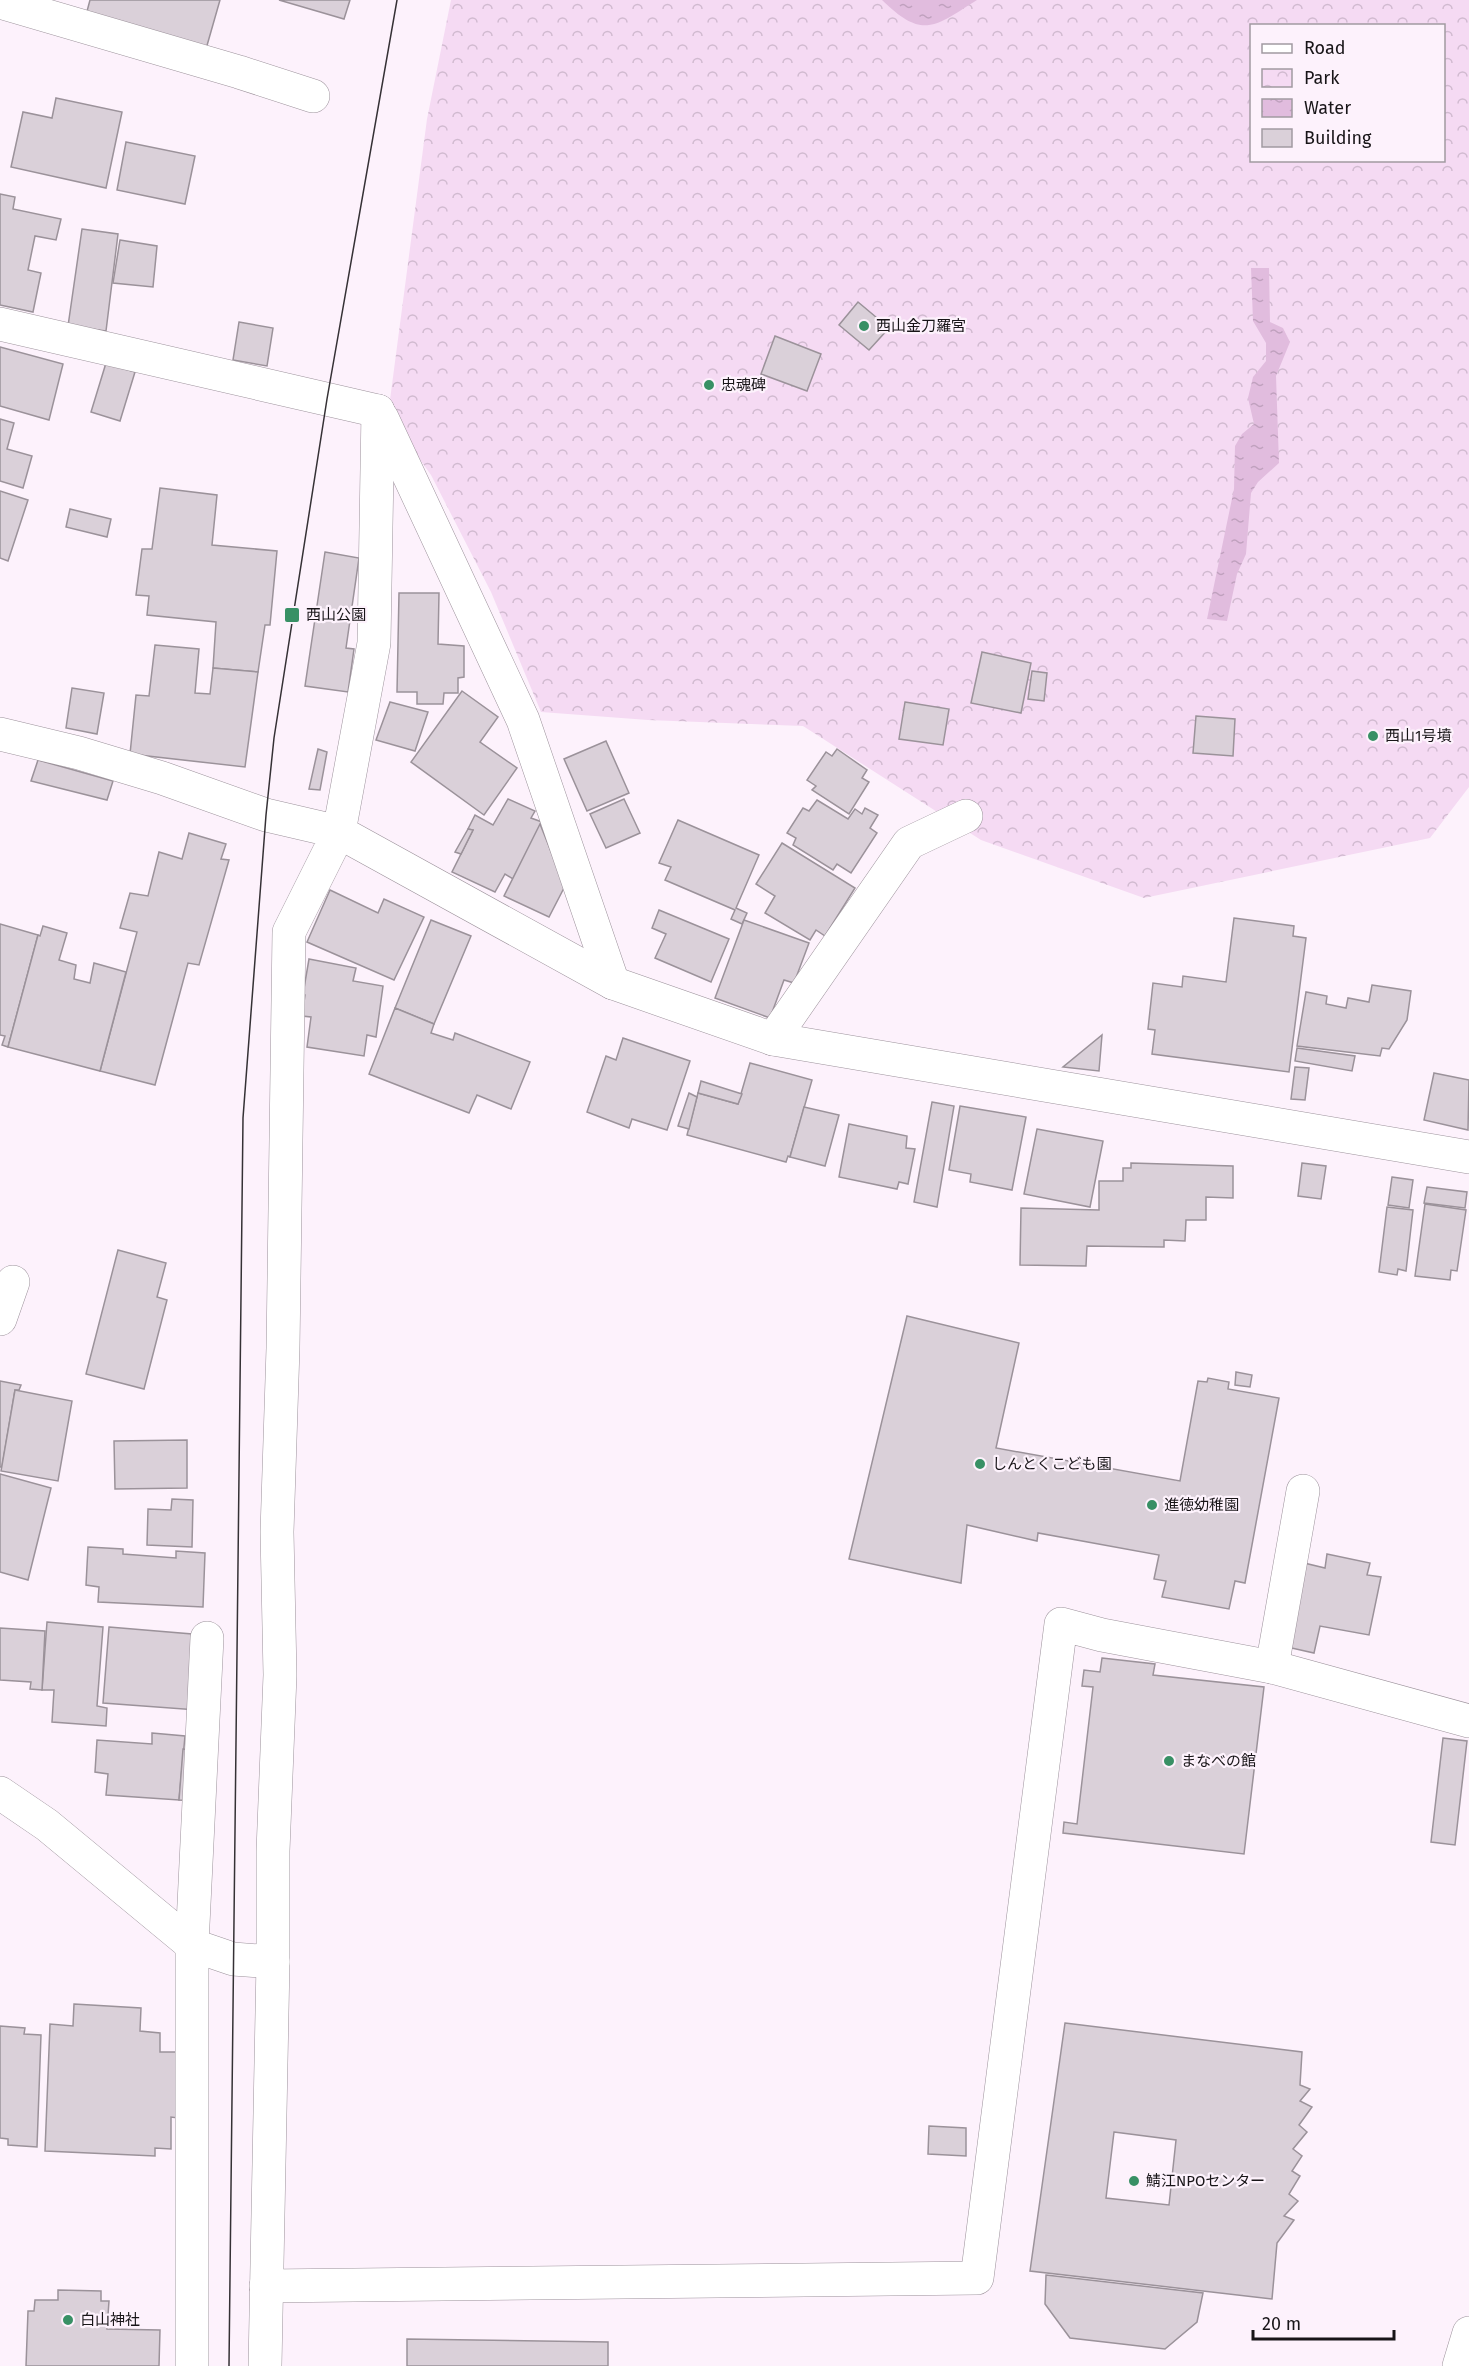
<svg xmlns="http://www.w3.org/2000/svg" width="1469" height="2366" font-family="'Fira Sans','Noto Sans JP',sans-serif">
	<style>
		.park { fill: url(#park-crowns); fill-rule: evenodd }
		.water { fill: url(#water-ripples) }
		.building { fill: #dad0d9; stroke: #9b929a; stroke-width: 1.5; fill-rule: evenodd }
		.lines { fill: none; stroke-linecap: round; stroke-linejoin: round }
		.minor-casing { stroke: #9d939c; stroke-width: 34 }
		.minor { stroke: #fff; stroke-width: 33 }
		.tram { stroke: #353135; stroke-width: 1.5 }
		.poi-dot { fill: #389065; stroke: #fdf2fc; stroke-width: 2 }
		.labels { text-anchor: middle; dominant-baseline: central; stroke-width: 4.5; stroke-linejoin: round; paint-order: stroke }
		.poi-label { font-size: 15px; fill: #181518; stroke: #fdf2fc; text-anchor: start }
	</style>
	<defs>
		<pattern id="park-crowns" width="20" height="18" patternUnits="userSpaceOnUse" patternTransform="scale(1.5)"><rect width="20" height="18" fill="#f5daf3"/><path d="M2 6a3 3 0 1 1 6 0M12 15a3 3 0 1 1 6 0" fill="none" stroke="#d1bad0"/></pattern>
		<pattern id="water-ripples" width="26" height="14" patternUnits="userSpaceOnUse" patternTransform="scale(1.5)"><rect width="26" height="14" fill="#e1bcde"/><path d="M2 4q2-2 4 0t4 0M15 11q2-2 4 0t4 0" fill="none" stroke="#c0a1be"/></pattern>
	</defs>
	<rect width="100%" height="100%" fill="#fdf2fc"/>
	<!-- park -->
	<path class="park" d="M451,0h1018v787l-39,51 -286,60 -163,-58 -178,-114 -155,-6 -107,-8 -50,-120 -60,-117 -43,-60 39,-296zM1252,26h192v134h-192z"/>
	<!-- water -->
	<g class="water">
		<path d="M882,0h95c-43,27 -54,40 -95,0z"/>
		<polygon points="1251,268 1269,268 1270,322 1283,328 1290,342 1276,376 1279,463 1258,482 1251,493 1246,554 1237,574 1227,621 1207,619 1234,489 1235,446 1242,434 1254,424 1248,398 1253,377 1266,361 1266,343 1253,321"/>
	</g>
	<!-- building -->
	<g class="building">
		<polygon points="90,0 220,0 206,49 86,15"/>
		<polygon points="279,0 350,0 344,19"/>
		<polygon points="56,98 122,112 106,188 11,167 23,112 52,118"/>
		<polygon points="126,142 195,156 185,204 117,190"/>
		<polygon points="0,194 15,197 13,209 61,219 56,240 35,236 28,270 41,273 33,312 0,305"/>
		<polygon points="82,229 118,234 106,331 68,326"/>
		<polygon points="120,240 157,246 153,287 113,283"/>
		<polygon points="858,302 889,328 869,350 839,325"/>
		<polygon points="239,322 273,328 267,366 233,360"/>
		<polygon points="775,336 821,354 807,391 761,374"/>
		<polygon points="0,347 63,364 49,420 0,406"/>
		<polygon points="106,363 135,372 120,421 91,412"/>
		<polygon points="0,419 14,423 7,449 32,456 23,488 0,481"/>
		<polygon points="160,488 217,495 212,545 277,551 270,625 265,625 258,672 213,668 216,622 147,615 149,596 136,595 142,549 152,549"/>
		<polygon points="0,491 28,500 8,561 0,558"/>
		<polygon points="70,509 111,519 107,537 66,527"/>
		<polygon points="325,552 359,558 346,648 354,649 348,692 305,686"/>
		<polygon points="399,593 439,593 438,644 464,646 464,677 458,678 458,693 444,693 443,704 417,704 417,692 397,692"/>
		<polygon points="155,645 199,649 195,693 210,694 213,668 258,672 245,767 130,754 136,695 149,696"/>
		<polygon points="982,652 1031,663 1021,713 971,703"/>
		<polygon points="1032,671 1047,673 1044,701 1028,699"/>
		<polygon points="72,688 104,693 97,734 66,728"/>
		<polygon points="462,691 498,717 480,742 517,768 484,815 411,762"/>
		<polygon points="390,702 428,712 415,751 376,740"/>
		<polygon points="905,702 949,709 943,745 899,739"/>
		<polygon points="1196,716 1235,719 1233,756 1193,753"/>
		<polygon points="606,741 629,793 587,811 564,759"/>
		<polygon points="318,749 327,752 320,790 309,789"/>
		<polygon points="837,749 867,770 862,778 869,782 849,814 812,790 816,786 807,780 826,752 832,756"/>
		<polygon points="38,760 113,781 107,800 31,781"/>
		<polygon points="508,799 535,811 531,818 542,822 513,879 505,874 495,892 452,872 473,830 468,829 475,815 493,825"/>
		<polygon points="624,799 640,833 606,848 590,814"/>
		<polygon points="817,800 848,819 855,809 862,814 865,808 878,815 870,828 877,833 851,873 837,864 833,870 793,845 796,838 787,833 803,808 809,811"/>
		<polygon points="678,820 759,855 736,908 747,913 742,924 731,919 735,910 665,880 671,867 659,863"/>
		<polygon points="540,824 565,886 549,917 504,896"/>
		<polygon points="468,829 473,830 461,854 455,852"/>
		<polygon points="189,833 226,844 221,859 229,860 199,965 188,963 155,1085 100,1071 137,932 120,928 130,893 148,896 159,852 182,859"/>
		<polygon points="782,843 855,888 825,936 816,930 810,940 765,913 775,896 756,884"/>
		<polygon points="330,890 378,913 384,899 424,917 394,980 307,942"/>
		<polygon points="659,910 729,939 711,982 655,958 666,934 652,928"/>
		<polygon points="1234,918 1294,926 1293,936 1306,938 1289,1072 1152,1054 1155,1030 1148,1029 1153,983 1182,987 1183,976 1226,982"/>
		<polygon points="431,920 471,936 434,1024 395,1008"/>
		<polygon points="744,920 809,943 794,983 784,980 770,1018 715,998"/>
		<polygon points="0,924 38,935 8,1047 2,1045 5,1036 0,1035"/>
		<polygon points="43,926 67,933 59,960 76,965 74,979 90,983 94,963 126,972 100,1071 8,1047 38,935 40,936"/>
		<polygon points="309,959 356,968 353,981 383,986 376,1037 367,1035 364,1056 307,1047 311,1017 302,1016 305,995 303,994"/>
		<polygon points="1372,985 1411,991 1407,1020 1389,1049 1382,1048 1380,1056 1297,1046 1306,992 1327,996 1326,1004 1346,1008 1348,998 1369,1002"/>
		<polygon points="395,1008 434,1024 431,1033 453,1040 455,1033 530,1062 511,1109 477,1095 469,1113 369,1074"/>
		<polygon points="1102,1035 1099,1071 1063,1067"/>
		<polygon points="623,1038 690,1061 667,1130 632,1119 629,1128 587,1112 606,1056 616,1060"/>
		<polygon points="1297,1048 1355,1056 1352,1071 1295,1061"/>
		<polygon points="750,1063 812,1080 790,1157 788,1156 786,1162 687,1135 698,1093 738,1104"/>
		<polygon points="1295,1067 1309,1068 1305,1100 1291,1099"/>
		<polygon points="1434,1073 1469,1080 1468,1130 1424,1120"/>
		<polygon points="701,1081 742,1094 738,1104 698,1093"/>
		<polygon points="689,1093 697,1097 689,1129 678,1126"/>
		<polygon points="932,1102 954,1106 937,1207 914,1202"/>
		<polygon points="960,1106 1026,1117 1012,1190 970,1182 971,1174 949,1170"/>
		<polygon points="804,1107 839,1115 825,1166 790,1157"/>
		<polygon points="849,1124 907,1136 906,1148 915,1149 908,1184 899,1182 897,1189 839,1177"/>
		<polygon points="1037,1129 1103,1141 1090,1207 1024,1194"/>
		<polygon points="1131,1163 1233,1166 1233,1198 1206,1197 1206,1220 1186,1220 1185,1241 1164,1240 1164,1247 1087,1246 1086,1266 1020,1265 1021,1208 1099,1210 1099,1181 1123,1181 1123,1168 1131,1168"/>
		<polygon points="1302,1163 1326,1166 1321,1199 1298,1196"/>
		<polygon points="1392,1177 1413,1180 1409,1208 1388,1205"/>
		<polygon points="1427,1187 1467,1192 1465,1208 1424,1203"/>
		<polygon points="1425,1204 1466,1210 1457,1271 1451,1270 1450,1280 1415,1276"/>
		<polygon points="1387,1207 1413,1210 1406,1271 1398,1269 1397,1275 1379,1272"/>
		<polygon points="118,1250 166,1263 157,1297 167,1300 144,1389 86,1374"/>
		<polygon points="907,1316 1019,1343 996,1448 1180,1481 1198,1381 1207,1382 1208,1378 1229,1382 1228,1389 1279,1398 1245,1583 1235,1581 1229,1609 1162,1597 1166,1581 1154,1579 1159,1555 1038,1533 1037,1541 967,1525 961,1583 849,1559"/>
		<polygon points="1236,1372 1252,1375 1250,1387 1235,1385"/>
		<polygon points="0,1381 21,1385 19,1390 15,1390 2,1467 0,1467"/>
		<polygon points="15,1390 72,1401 58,1481 1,1471"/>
		<polygon points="187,1440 187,1488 115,1489 114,1441"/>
		<polygon points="0,1474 51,1488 28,1580 0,1572"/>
		<polygon points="172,1499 193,1500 192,1547 147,1545 148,1509 171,1510"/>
		<polygon points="88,1547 123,1549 123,1554 176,1558 176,1551 205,1553 203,1607 98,1602 99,1587 86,1585"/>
		<polygon points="1327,1554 1370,1563 1367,1575 1381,1577 1369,1635 1320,1626 1314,1653 1287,1647 1304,1563 1325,1568"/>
		<polygon points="47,1622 103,1627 97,1706 107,1708 106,1726 52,1722 54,1690 42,1690"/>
		<polygon points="109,1627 204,1635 197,1710 103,1703"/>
		<polygon points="0,1628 45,1631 42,1690 30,1689 31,1682 0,1680"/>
		<polygon points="1102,1658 1155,1664 1153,1675 1264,1687 1244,1854 1063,1833 1064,1822 1077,1824 1093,1687 1082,1686 1084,1670 1100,1672"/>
		<polygon points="152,1733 185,1736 179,1800 106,1795 108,1774 95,1772 97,1740 152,1744"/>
		<polygon points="1443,1738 1467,1741 1455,1845 1431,1842"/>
		<polygon points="183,1749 199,1751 196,1801 179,1800"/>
		<polygon points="74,2004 141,2008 140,2031 160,2033 160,2052 181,2052 178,2118 171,2117 171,2149 155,2148 155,2156 45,2151 50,2024 73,2026"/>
		<path d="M1065,2023l237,29 -2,33 10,4 -10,12 12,6 -13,18 8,7 -14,17 9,7 -10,15 8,5 -11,18 9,7 -14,15 10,4 -17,23 -5,56 -242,-28zM1114,2132l62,8 -7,65 -63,-7z"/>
		<polygon points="0,2026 25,2028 24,2034 41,2035 37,2147 8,2145 8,2139 0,2138"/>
		<polygon points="929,2126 966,2128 966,2156 928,2154"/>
		<polygon points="1046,2275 1203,2293 1197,2322 1165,2349 1070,2338 1045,2304"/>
		<polygon points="58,2290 101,2291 101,2301 109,2301 107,2329 160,2330 159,2366 26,2366 28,2311 34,2311 35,2300 58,2300"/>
		<polygon points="407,2339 608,2342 608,2366 407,2366"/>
	</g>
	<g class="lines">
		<defs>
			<g id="minor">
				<polyline points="3,3 239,72 313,96"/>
				<polyline points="0,324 378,411"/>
				<polyline points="378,411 374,643 339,832 613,983 773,1039 1469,1157"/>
				<polyline points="382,418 523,720 613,983"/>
				<polyline points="0,734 79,753 162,778 266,815 339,832 289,932 283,1348 277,1532 280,1675 273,1851 273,1962 233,1959 192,1945 47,1825 0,1793"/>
				<polyline points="773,1039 909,843 966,816"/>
				<polyline points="0,1319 13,1282"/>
				<polyline points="1272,1667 1303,1491"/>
				<polyline points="266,2286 977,2278 1061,1624 1102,1635 1272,1667 1469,1721"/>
				<polyline points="192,2366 192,1945 207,1638"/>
				<polyline points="265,2366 273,1962"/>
				<polyline points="1459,2366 1469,2333"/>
			</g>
		</defs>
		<!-- minor casing -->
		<use href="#minor" class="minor-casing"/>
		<!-- minor -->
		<use href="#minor" class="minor"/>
		<!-- tram -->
		<polyline class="tram" points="229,2366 243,1118 266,815 274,738 327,399 397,0"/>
	</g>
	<!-- markers -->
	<g class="poi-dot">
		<circle cx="864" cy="326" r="6"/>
		<circle cx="709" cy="385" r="6"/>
		<rect x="284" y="607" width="16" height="16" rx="3"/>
		<circle cx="1373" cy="736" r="6"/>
		<circle cx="980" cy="1464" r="6"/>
		<circle cx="1152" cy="1505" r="6"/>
		<circle cx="1169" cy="1761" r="6"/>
		<circle cx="1134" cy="2181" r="6"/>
		<circle cx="68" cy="2320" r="6"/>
	</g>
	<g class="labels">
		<!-- poi labels -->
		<g class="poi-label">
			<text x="876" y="326">西山金刀羅宮</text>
			<text x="721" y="385">忠魂碑</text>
			<text x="306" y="615">西山公園</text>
			<text x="1385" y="736">西山1号墳</text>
			<text x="992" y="1464">しんとくこども園</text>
			<text x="1164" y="1505">進徳幼稚園</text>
			<text x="1181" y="1761">まなべの館</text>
			<text x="1146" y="2181">鯖江NPOセンター</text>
			<text x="80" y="2320">白山神社</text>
		</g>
	</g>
	<!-- legend -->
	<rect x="1250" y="24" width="195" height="138" fill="#fdf2fc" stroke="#a19aa1" stroke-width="1.5"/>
	<rect x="1262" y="44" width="30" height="9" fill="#ffffff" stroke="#a19aa1" stroke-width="1.5"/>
	<text x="1304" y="54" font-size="18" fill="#181518">Road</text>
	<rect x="1262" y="69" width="30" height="18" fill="url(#park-crowns)" stroke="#a19aa1" stroke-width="1.5"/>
	<text x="1304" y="84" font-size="18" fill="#181518">Park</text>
	<rect x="1262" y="99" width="30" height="18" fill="url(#water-ripples)" stroke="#a19aa1" stroke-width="1.5"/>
	<text x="1304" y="114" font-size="18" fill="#181518">Water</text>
	<rect x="1262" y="129" width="30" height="18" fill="#dad0d9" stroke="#a19aa1" stroke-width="1.5"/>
	<text x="1304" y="144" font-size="18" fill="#181518">Building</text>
	<!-- scale -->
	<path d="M1253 2330v9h141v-9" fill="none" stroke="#181518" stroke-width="3"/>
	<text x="1262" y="2330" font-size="18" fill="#181518" stroke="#fdf2fc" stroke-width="4.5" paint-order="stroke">20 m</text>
</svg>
